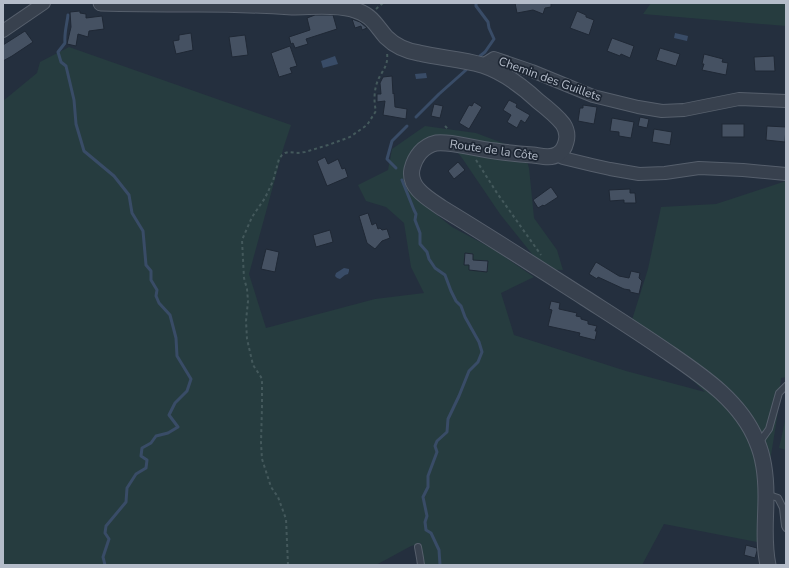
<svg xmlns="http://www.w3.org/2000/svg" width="789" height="568" font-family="'Nunito Sans',sans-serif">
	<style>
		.green { fill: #263c3f }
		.water { fill: #394c67 }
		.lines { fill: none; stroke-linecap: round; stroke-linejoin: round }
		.stream { stroke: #394c67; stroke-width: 3 }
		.building { fill: #455162; stroke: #1f2835 }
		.service-casing { stroke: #565f6c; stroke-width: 8 }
		.minor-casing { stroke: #565f6c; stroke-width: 14 }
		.tertiary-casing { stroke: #565f6c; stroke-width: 17 }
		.path { stroke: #44595c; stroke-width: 2; stroke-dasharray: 3 3; stroke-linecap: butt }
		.service { stroke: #38414e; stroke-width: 6 }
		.minor { stroke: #38414e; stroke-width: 12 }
		.tertiary { stroke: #38414e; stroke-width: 15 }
		.labels { text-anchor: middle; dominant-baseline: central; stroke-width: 3.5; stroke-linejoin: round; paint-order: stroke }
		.street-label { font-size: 12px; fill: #b4bcc9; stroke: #1d2633 }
	</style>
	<rect width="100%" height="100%" fill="#242f3e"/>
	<!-- green -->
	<g class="green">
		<polygon points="651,3 786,3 786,26 643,14"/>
		<polygon points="69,47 291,125 284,146 249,274 266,328 375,299 424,293 411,267 404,223 386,207 366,201 358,185 388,170 392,149 425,126 476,133 524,151 529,168 534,218 557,250 563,270 544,269 500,214 462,158 448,140 423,143 410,186 422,203 452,227 493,249 534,277 501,293 514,335 626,371 705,392 631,323 648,269 661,207 716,204 786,181 786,377 781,378 777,418 757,542 664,524 642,565 422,565 421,543 411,546 376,565 3,565 3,101 37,73 40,62"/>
		<polygon points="786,417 786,450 779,448"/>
	</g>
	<!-- water -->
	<g class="water">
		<polygon points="675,33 688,36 687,41 674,38"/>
		<polygon points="335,56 338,64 323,68 321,61"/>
		<polygon points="426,73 427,78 416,79 415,74"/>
		<polygon points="344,268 349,269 349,271 348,274 345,275 340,279 337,278 335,276 336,273"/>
	</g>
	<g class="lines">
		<!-- stream -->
		<g class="stream">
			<polyline points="476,3 476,6 488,22 489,28 494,39 485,52 480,56"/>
			<path d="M68,15c-1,9 -4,18 -3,28l-7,9 3,10 5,4 8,34 2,24 8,27 30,25 15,19 3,18 11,18 3,34 5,6v9l6,10 -1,6 3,7 11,12 6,23 1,18 14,23 -4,12 -12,12 -6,12 9,12 -10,6 -12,3 -5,7 -9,5 -1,8 6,4 -1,8 -10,6 -9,14 -1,14 -20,24 -1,7 4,6 -6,18 2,8"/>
			<polyline points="416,117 439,94 466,70"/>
			<polyline points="396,168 387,159 392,141 407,126"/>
			<polyline points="402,180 414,210 416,214 415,220 420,233 420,244 427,252 429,259 435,268 445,275 451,291 456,301 461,306 465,317 479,342 482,352 478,362 469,371 459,396 448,419 447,432 437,441 435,446 437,452 428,476 428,487 423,497 427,516 425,522 426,530 431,533 439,550 440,565"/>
		</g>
	</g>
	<!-- building -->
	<g class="building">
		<polygon points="515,3 551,3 551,7 545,8 543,14 533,10 517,13"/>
		<polygon points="80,11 80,13 86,14 86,18 102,16 104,29 89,31 88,37 78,34 76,46 67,44 71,27 70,12"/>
		<polygon points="577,11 586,15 586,17 594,20 589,35 570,28"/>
		<polygon points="315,15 333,15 337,29 306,39 308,44 295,48 293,43 291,44 289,37 310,30 307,18"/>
		<polygon points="352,19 360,22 367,28 362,30 361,26 355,28"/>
		<polygon points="25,31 33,42 12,56 3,61 3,45"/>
		<polygon points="191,33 193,50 176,54 173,41 179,40 179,35"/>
		<polygon points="245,35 248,55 232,57 229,37"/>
		<polygon points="612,38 634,46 630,58 621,54 620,56 607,51"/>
		<polygon points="290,46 297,66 290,68 292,73 279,77 271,53"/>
		<polygon points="660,48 680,54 676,66 656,60"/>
		<polygon points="704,54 723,59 722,62 728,63 726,75 702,70 704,64 702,64"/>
		<polygon points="774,56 775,71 755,71 754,57"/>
		<polygon points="392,76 393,94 394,93 395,107 407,109 406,119 383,115 385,101 377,102 377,94 381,94 380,83 383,77"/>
		<polygon points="509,100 517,104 516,107 530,115 525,123 521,120 517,128 507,122 511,115 503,110"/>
		<polygon points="474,102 482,107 469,129 459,123 469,105 472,106"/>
		<polygon points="434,104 443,106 440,118 431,116"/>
		<polygon points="583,105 597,107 594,124 578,121 580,108 583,108"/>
		<polygon points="640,117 649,119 647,128 638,126"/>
		<polygon points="612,118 634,122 631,138 619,136 619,132 610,131"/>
		<rect x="722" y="124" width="22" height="13"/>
		<polygon points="767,126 786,127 785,142 766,140"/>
		<polygon points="654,129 672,132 670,145 652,142"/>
		<polygon points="325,157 328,164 338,159 342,169 345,168 348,177 327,186 317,161"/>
		<polygon points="458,162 465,170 454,179 448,171"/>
		<polygon points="551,187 558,197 544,206 543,205 538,208 533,200"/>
		<polygon points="630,189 630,193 635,193 636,203 624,203 624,200 610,201 609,190"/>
		<polygon points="368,213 372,225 376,223 378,229 380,228 382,230 387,229 390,238 382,241 375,249 367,243 359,216"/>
		<polygon points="330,230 333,242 316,247 313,235"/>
		<polygon points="266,249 279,252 275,272 261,269"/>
		<polygon points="465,253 473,254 473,260 488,261 487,272 469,270 469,265 464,265"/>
		<polygon points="596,262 619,276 629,278 631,271 640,273 639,278 642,281 639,294 630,292 630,290 624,289 598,277 597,279 589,274"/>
		<polygon points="551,301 560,303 559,309 577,313 576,316 581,317 581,319 588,321 588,324 597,326 595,331 597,331 595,340 579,336 580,333 548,326 552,310 549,309"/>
		<polygon points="746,545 757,548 757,551 755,558 744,555"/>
	</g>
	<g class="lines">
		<defs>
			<g id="service">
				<polyline points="759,443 769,429 779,393 786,386"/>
				<polyline points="766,494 778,498 783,508 785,526 786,528"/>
				<polyline points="418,547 420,558 421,565"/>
			</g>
			<g id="minor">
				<polyline points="3,31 44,3"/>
				<polyline points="483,65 494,58 532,71 593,96 638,107 662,111 684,110 739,99 786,101"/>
				<polyline points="557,155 563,158 592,165 610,169 639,174 665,173 699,168 743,170 786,174"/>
			</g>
			<path id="tertiary" d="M101,3c33,1 65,1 97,1 32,0 63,1 94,3 20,0 40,-3 60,2 20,6 22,14 34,28 9,9 21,14 33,16 21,5 42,6 63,12 21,7 40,21 56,36 9,7 18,14 25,23 4,6 5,11 3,18 -1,4 -3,9 -8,12 -7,5 -17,2 -25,1 -13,-1 -25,-2 -38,-4 -9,-1 -19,-3 -29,-5 -10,-2 -20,-4 -30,-3 -13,3 -21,14 -24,26 -4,19 17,30 30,39 48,29 96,60 143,90 28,18 55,35 81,53 35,24 75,50 91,91 7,16 9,36 9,54 0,23 -3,46 2,69"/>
		</defs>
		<!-- service casing -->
		<use href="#service" class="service-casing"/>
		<!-- minor casing -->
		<use href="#minor" class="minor-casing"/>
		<!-- tertiary casing -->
		<use href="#tertiary" class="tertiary-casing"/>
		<!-- path -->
		<g class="path">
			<polyline points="376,9 383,3"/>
			<polyline points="445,126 449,130"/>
			<polyline points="476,160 497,193 541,255"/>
			<path d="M288,565l-2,-46 -8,-22 -7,-10 -9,-28 -1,-16 1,-36v-25l-1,-5 -8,-12 -6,-26 -1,-18 2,-20 -1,-12 -3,-11 -2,-38 10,-23 13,-19 8,-17 6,-22 3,-4 3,-2 4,-1 9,1 7,-1 23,-7 22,-8 17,-12 9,-14c-2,-8 -2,-17 0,-25 3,-13 13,-18 11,-33"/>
		</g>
		<!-- service -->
		<use href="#service" class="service"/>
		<!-- minor -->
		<use href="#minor" class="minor"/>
		<!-- tertiary -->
		<use href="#tertiary" class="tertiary"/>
	</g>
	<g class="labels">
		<!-- street labels -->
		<g class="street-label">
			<text transform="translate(550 79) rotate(20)">Chemin des Guillets</text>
			<text transform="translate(494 150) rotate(8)">Route de la Côte</text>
		</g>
	</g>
	<!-- border -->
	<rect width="789" height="568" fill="none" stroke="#b4bcc9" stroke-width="8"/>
</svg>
